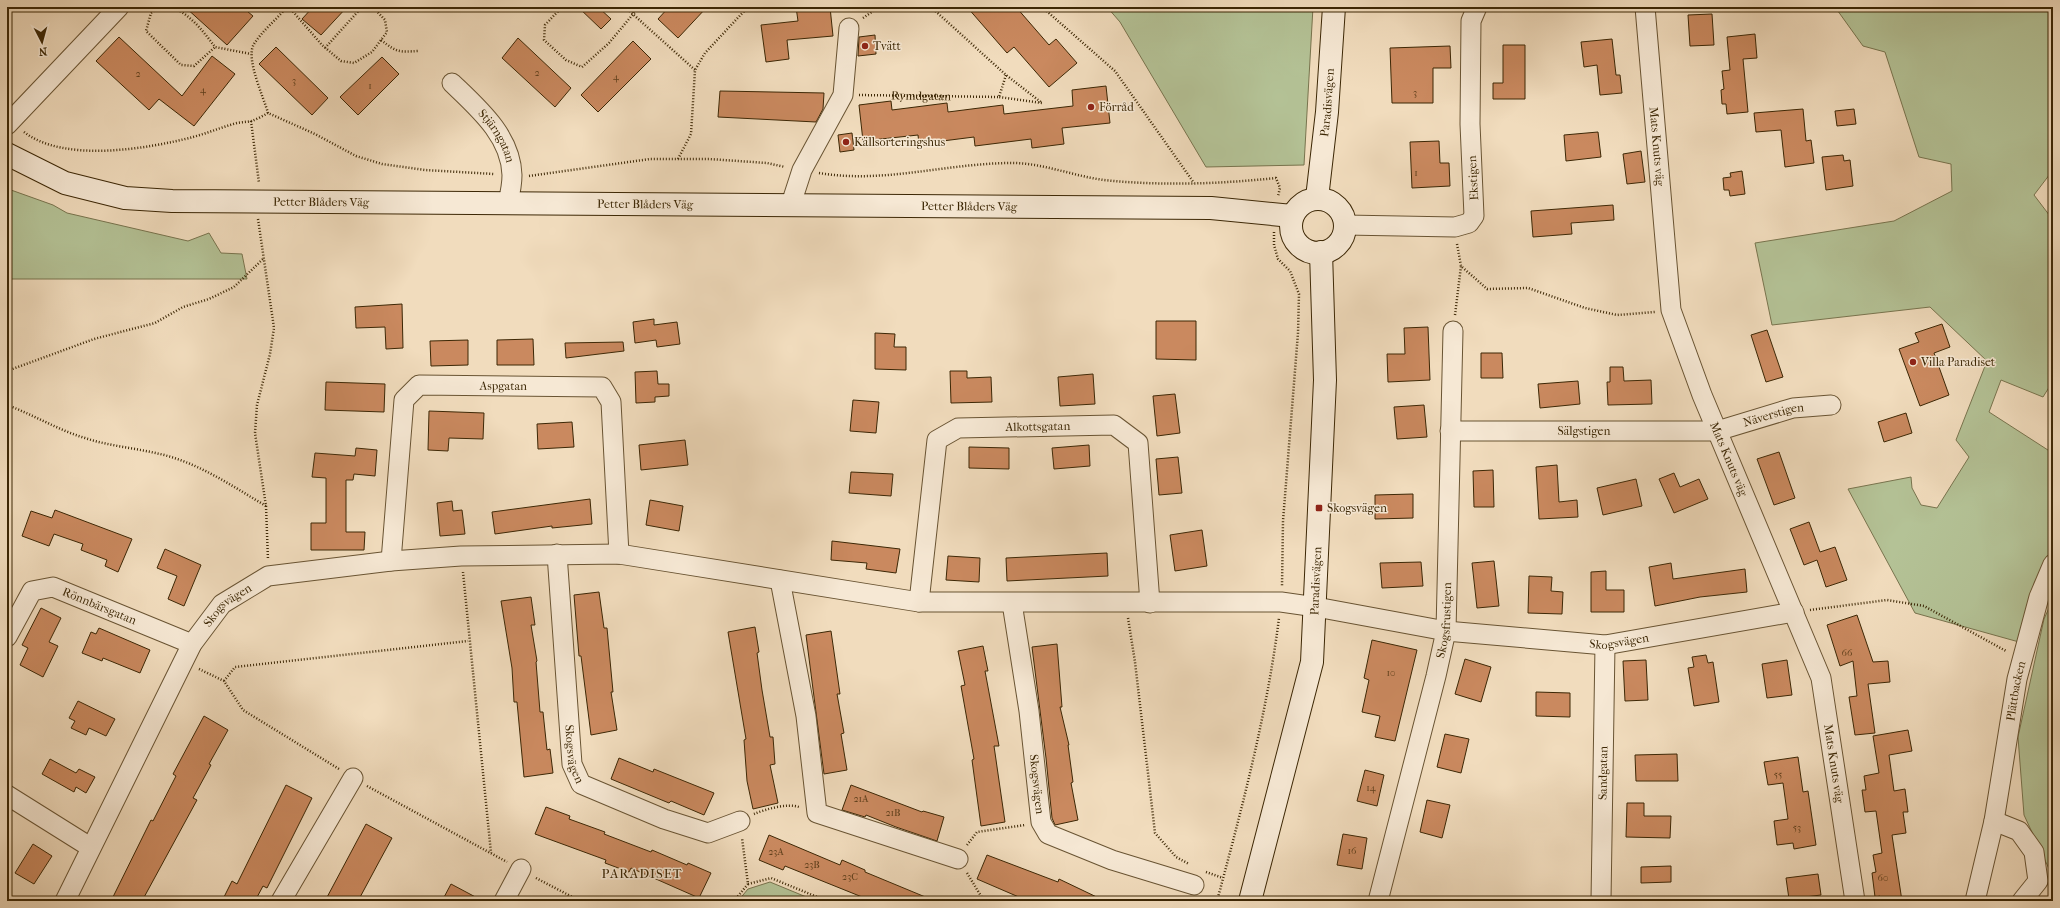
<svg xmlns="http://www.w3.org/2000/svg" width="2060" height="908" font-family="'IM FELL French Canon',serif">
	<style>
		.green { fill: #b4c296; stroke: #78744e }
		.building { fill: #ca895f; stroke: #3c2705 }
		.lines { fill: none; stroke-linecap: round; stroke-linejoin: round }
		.street-casing { stroke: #695433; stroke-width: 21 }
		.secondary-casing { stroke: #3c2705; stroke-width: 24 }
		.path { stroke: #3c2705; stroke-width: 2.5; stroke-dasharray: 1 2; stroke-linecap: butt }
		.street { stroke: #f6e8d4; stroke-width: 19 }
		.secondary { stroke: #f6e8d4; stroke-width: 22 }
		.poi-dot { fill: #8f2418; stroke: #f6e8d4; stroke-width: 1.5 }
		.labels { text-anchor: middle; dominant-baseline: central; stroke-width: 3; stroke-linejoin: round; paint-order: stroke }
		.number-label { font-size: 10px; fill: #60401c }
		.poi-label { font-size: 12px; fill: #3c2705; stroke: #f6e8d4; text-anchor: start }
		.street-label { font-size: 12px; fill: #3c2705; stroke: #f6e8d4 }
		.neighbourhood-label { font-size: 13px; letter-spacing: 1px; fill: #3c2705; stroke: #f6e8d4 }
	</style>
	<rect width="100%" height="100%" fill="#f1dcbd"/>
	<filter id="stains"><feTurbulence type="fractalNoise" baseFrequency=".005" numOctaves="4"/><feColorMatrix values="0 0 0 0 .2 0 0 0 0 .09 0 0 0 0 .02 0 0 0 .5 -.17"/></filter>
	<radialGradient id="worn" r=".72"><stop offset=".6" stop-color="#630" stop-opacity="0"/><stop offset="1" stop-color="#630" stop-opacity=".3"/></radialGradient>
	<!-- green -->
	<g class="green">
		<polygon points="1107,7 1313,7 1304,165 1206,167 1120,22"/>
		<polygon points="1835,7 2053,7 2053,170 2034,195 2053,220 2053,381 2043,397 2001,380 1989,412 2051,452 2053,554 2019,642 1915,613 1848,489 1911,477 1912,488 1921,505 1937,508 1969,457 1956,440 1987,361 1930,307 1772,325 1755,243 1894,221 1952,191 1951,164 1919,157 1885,52 1863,46"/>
		<polygon points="11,190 53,205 67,213 188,241 209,233 221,253 242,254 247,279 7,279 7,193"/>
		<polygon points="2053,599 2053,871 2050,871 2024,815 2018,737 2044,619"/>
		<polygon points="770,882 816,901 738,901 748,889"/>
	</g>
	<!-- building -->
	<g class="building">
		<polygon points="185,7 242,7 253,16 227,45"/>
		<polygon points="313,7 347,7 321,35 302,19"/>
		<polygon points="578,7 598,7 611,19 601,29"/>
		<polygon points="669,7 707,7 678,38 658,19"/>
		<polygon points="796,7 830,7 833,36 787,40 789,59 766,62 761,25 798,21"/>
		<polygon points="967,7 1016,7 1049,45 1056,39 1077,63 1049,87 1014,47 1007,53"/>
		<polygon points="1712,14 1714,45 1690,46 1688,15"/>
		<polygon points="1755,34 1757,58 1743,59 1748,112 1727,114 1726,104 1722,104 1721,90 1724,89 1722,71 1730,70 1727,37"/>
		<polygon points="875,35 876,54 858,56 859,37"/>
		<polygon points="119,37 182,96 212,56 235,74 194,126 159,99 149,110 96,61"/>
		<polygon points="518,38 571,88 555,107 502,58"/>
		<polygon points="1612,39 1616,75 1620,75 1622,93 1600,95 1597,65 1584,67 1581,42"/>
		<polygon points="633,41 651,59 598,112 581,95"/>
		<polygon points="1503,45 1525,45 1525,99 1493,99 1493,83 1503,83"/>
		<polygon points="1450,46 1451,68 1433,68 1433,103 1392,103 1390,48"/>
		<polygon points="276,47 328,98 312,115 259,64"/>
		<polygon points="382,57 399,74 358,115 340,97"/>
		<polygon points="1106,86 1110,123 1062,128 1064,144 1032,148 1031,139 975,146 974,137 919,144 918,135 863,141 859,105 891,101 892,110 947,103 948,112 1003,105 1004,114 1073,106 1072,90"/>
		<polygon points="720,91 824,93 823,109 816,122 718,117"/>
		<polygon points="1803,109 1806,141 1811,140 1814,163 1785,167 1781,130 1756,132 1754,113"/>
		<polygon points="1854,109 1856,124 1837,126 1835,111"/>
		<polygon points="1598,132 1601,157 1566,161 1564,135"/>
		<polygon points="852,133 854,150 840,152 838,135"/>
		<polygon points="1439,141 1440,163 1449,163 1450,186 1412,188 1410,142"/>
		<polygon points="1641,151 1645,182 1627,184 1623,154"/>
		<polygon points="1843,155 1844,161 1850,160 1853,186 1826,190 1822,157"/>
		<polygon points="1742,171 1745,194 1730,196 1729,190 1724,190 1723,178 1731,177 1730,173"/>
		<polygon points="1613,205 1614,220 1571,223 1572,234 1533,237 1531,211"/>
		<polygon points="402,304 403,348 386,349 385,327 356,328 355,307"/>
		<polygon points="654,319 654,325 677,322 680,344 657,347 656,340 635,343 633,322"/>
		<polygon points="1156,321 1196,321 1196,360 1156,359"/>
		<polygon points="1942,324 1950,347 1934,353 1949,395 1920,406 1899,349 1919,342 1915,333"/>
		<polygon points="1428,327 1430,380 1388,382 1387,354 1405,354 1404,328"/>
		<polygon points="1767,330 1783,377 1766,382 1751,335"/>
		<polygon points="875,333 895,334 894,347 906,347 906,370 875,369"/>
		<polygon points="533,339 534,365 497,365 497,340"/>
		<polygon points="468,340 468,365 431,366 430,341"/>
		<polygon points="623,342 624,351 566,358 565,343"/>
		<polygon points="1481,353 1502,353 1503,378 1481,378"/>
		<polygon points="1610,367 1623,367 1624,381 1651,380 1652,404 1608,405 1607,382 1610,382"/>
		<polygon points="657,371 658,384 669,384 669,396 655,397 655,402 636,403 635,372"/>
		<polygon points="950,371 967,371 967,378 991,377 992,402 951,403"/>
		<polygon points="1093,374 1095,404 1060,406 1058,377"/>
		<polygon points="1578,381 1580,404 1540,408 1538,384"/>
		<polygon points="326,382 385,384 384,412 325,410"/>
		<polygon points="1175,394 1180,433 1157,436 1153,396"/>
		<polygon points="853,400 879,402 876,433 850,431"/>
		<polygon points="1424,405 1427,437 1397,439 1394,407"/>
		<polygon points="429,411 484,413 483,439 449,438 448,451 428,450"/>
		<polygon points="1906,413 1912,433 1884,442 1878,422"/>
		<polygon points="572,422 574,447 538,449 537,424"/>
		<polygon points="685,440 688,465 641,470 639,445"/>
		<polygon points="1089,445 1090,466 1054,469 1052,448"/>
		<polygon points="969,447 1009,448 1009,469 969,468"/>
		<polygon points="356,448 377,450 375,476 354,474 353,480 346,480 346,532 365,532 364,550 311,550 311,523 326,523 326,478 312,477 315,453 355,456"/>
		<polygon points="1779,452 1795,498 1774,505 1757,459"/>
		<polygon points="1178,457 1182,493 1159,495 1156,459"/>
		<polygon points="1557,465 1559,502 1577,500 1578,517 1539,519 1536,467"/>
		<polygon points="1493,470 1494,507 1474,507 1473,471"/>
		<polygon points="851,472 893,474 891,496 849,493"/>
		<polygon points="1674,473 1680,487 1699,479 1708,499 1674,513 1659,479"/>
		<polygon points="1636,479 1642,506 1603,515 1597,488"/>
		<polygon points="1413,494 1413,518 1375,519 1375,495"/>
		<polygon points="590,499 592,524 552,528 552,526 495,534 492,512"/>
		<polygon points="650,500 683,506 679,531 646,525"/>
		<polygon points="452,501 453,511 462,510 465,534 440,536 437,503"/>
		<polygon points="55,510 132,539 118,572 105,566 107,560 81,550 83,544 54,534 49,546 22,536 31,511 52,518"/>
		<polygon points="1809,522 1820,552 1835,547 1847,580 1826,587 1817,560 1804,565 1790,529"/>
		<polygon points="1202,530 1207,566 1175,571 1170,535"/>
		<polygon points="832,541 900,549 896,573 866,569 867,563 831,560"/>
		<polygon points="165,549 201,565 184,606 168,599 177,576 157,568"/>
		<polygon points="1107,553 1108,576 1007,581 1006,558"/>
		<polygon points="948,556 980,558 979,582 946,580"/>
		<polygon points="1494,561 1499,606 1477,608 1472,563"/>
		<polygon points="1421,562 1423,586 1382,588 1380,563"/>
		<polygon points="1671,563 1673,579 1745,569 1747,592 1700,597 1655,606 1649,567"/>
		<polygon points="1606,571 1606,590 1624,590 1624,612 1591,612 1591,572"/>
		<polygon points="1529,576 1552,577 1551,591 1563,592 1562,614 1528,613"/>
		<polygon points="599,592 604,628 607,628 613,692 611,692 617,730 591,735 581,656 579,656 574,595"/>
		<polygon points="531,597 535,625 531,625 537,661 536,662 540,712 543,712 547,750 550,749 553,773 524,777 517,702 514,702 512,668 501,601"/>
		<polygon points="41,608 61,618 49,642 58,646 43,677 20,665 28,648 22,645"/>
		<polygon points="1857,615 1873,662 1888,661 1890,682 1868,684 1875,733 1855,735 1849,697 1857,696 1853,661 1840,666 1827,625"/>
		<polygon points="755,627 759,652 757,653 762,690 770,737 773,737 775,764 770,765 778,803 753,809 747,781 744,740 746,739 728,632"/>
		<polygon points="99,628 150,650 140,673 103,658 102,661 82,653 91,632 96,634"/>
		<polygon points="831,631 840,694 837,694 844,733 841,734 847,770 824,774 806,635"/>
		<polygon points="1372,640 1417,650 1395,741 1375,737 1380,716 1362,712 1369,680 1364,678"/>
		<polygon points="1057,644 1062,707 1060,707 1069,745 1068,745 1073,782 1071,783 1078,820 1055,825 1052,818 1046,758 1032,647"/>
		<polygon points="983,646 988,671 985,671 999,746 994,746 1005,822 981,826 972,760 974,759 961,686 965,685 958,651"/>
		<polygon points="1706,655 1708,663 1713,662 1719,702 1694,706 1688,668 1694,667 1692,657"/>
		<polygon points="1465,659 1491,667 1481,702 1455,694"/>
		<polygon points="1646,660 1648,700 1625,701 1623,661"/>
		<polygon points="1787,660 1792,695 1767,698 1762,664"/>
		<polygon points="1536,692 1570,693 1570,717 1536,716"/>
		<polygon points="78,701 115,719 106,736 89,728 86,735 71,728 75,721 69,718"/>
		<polygon points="204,716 228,730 209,764 211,765 193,798 197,800 142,901 111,901 151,820 153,821 176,776 173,774"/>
		<polygon points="1908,730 1912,751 1889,755 1894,791 1905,789 1908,812 1903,812 1906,833 1892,835 1902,901 1881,901 1880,896 1875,897 1872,873 1876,872 1873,855 1882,853 1876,811 1865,812 1862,790 1866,790 1864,776 1879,773 1873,736"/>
		<polygon points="1445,734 1469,739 1461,773 1437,767"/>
		<polygon points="1677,754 1678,781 1636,781 1635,755"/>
		<polygon points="1798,757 1803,792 1808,791 1816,845 1794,849 1793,843 1777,845 1774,821 1788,819 1783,783 1768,785 1764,762"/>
		<polygon points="619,758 653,772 654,769 714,793 704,815 671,801 669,803 611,779"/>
		<polygon points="50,759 76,773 79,769 95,777 86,793 76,787 74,792 42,774"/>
		<polygon points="1365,770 1384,775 1377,806 1357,801"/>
		<polygon points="286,785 312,798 267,888 263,886 255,901 222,901 232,881 237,884"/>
		<polygon points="851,785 922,812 923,811 944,817 937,841 896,827 866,815 865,817 842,810"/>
		<polygon points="1427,800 1450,805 1442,838 1420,832"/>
		<polygon points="1627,803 1644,803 1644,816 1671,816 1670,838 1626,837"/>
		<polygon points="546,807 570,816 569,819 605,832 604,834 651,852 652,850 687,865 688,863 711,873 699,898 631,868 629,872 605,863 606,860 535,834"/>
		<polygon points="366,824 392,838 380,860 358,901 325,901"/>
		<polygon points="1343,834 1367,838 1362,869 1337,865"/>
		<polygon points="769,835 840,865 842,860 865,870 865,872 935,901 872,901 785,866 783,870 759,860"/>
		<polygon points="33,844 52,856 34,884 15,873"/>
		<polygon points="987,855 1058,882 1059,879 1105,901 1028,901 977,879"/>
		<polygon points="1671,866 1671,882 1641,883 1641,867"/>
		<polygon points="1818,874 1821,895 1789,899 1786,878"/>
		<polygon points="451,884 483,901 442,901"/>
	</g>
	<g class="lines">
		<defs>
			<g id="street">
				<path id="s2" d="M1645,7l26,303 31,85 119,283 34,223"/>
				<path id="s3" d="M452,83c26,25 59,53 60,92 0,9 -2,19 -4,27"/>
				<polyline points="7,125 119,7"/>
				<polyline points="791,204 802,170 843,95 849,28"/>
				<polyline points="1345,225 1455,227 1469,223 1474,216 1470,124 1471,21 1477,7"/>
				<path id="s4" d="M1450,431h267l76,-23 38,-3"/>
				<path id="s5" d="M557,554l15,210 9,20 83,35 44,14 32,-12"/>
				<path id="s6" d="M391,561l13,-161 15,-15 183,2 9,15 8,152"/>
				<polyline points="780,580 806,716 817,813 958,859"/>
				<path id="s7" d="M919,602l18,-162 21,-12 156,-3 24,18 12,160"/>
				<path id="s8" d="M1012,603l17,108 12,111 7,12 64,26 82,25"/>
				<path id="s9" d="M7,637l25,-46 21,-4 139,57"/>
				<polyline points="7,795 90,847"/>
				<polyline points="1994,821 2019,831 2034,852 2038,881 2022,901"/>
				<path id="s10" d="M65,901l127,-257 30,-40 46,-28 123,-15 70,-5 158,-2 300,48h362l35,5 130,24 159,14 189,-33"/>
				<polyline points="281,901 353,778"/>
				<polyline points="504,901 521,869"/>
				<path id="s11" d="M1378,901l58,-225 10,-45 7,-300"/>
				<path id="s12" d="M1601,901l4,-256"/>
				<path id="s13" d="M1975,901l19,-80 23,-142 22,-82 14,-33"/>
			</g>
			<g id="secondary">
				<path id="s14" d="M7,154l58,29 60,15 47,3 1039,7 81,8"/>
				<path id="s15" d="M1317,198l10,-86 7,-105"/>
				<circle cx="1318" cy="226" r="27"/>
				<path id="s16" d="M1250,901l62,-239 13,-282 -4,-128"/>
			</g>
		</defs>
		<!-- street casing -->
		<use href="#street" class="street-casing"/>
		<!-- secondary casing -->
		<use href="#secondary" class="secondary-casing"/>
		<!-- path -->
		<g class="path">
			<polyline points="159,7 151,13 146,31 181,65 194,66 215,47"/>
			<path d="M172,7c19,8 31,24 43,40l36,7"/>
			<polyline points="289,7 322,45 341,61 354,63 372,52 387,32 385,20 373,7"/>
			<polyline points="562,7 545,25 544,40 566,60 582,67 609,43 639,7"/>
			<polyline points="625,7 695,70"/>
			<polyline points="931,7 1006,75 1042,103 999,97"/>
			<polyline points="1042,7 1115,71 1194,183"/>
			<polyline points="863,18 879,7"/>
			<path d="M381,40c17,13 17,12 38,11"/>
			<polyline points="325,48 362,7"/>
			<path id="s1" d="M859,95l140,2 7,-22"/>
			<path d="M268,113c-4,-15 -23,-55 -14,-69 8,-13 23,-25 33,-37"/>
			<polyline points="251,121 259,183"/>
			<path d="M24,132c40,31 123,17 169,5 15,-4 29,-10 44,-14 5,-1 10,-1 15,-2 5,-2 11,-5 16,-8l47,21 41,22 26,8 43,6 69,4"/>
			<polyline points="678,159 691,134 695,70 705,53 748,7"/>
			<path d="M819,173c65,11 128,-10 193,-10 31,0 61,13 92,17 57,6 115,4 172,-2l4,10 -2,8"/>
			<polyline points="529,176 650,159 709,159 767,163 785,167"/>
			<polyline points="258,219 274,328 270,354 257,405 255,433 266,506 268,560"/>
			<polyline points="1274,232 1274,245 1278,259 1290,271 1299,294 1298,333 1283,521 1282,586"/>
			<polyline points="1457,244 1461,266 1487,289 1528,288 1585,308 1617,315 1655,312"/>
			<polyline points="1455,315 1461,266"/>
			<polyline points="7,371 94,339 155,323 183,307 209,299 234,287 264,258"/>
			<path d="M7,405c27,10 51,25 78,33 24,8 50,10 75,16 39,9 72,32 106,52"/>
			<polyline points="463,572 491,853"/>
			<polyline points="1810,610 1887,600 1924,606 2006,651"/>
			<polyline points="1128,618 1135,662 1155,833 1176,857 1189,864"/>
			<polyline points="199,669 224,681 243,710 339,769"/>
			<polyline points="224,681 235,667 468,641"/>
			<polyline points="367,786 507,862"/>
			<path d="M754,814c12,-5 33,-11 45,-7"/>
			<polyline points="967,845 977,832 1025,825"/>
			<polyline points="1206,872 1223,878"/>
			<polyline points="967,873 984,901"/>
			<polyline points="536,878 580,901"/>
			<polyline points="748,884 771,878 827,901"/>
			<polyline points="734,901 748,884 742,838"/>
			<path d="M1217,901c25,-93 50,-187 62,-283"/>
		</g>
		<!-- street -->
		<use href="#street" class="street"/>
		<!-- secondary -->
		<use href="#secondary" class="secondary"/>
	</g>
	<!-- markers -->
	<g class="poi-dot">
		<circle cx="865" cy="46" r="4"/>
		<circle cx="1091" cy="107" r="4"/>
		<circle cx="846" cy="142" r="4"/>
		<circle cx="1913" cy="362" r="4"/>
		<rect x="1315" y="504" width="8" height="8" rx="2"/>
	</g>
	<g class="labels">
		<!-- number labels -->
		<g class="number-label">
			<text x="537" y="73">2</text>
			<text x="138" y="74">2</text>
			<text x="616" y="77">4</text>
			<text x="294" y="81">3</text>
			<text x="370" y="86">1</text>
			<text x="203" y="90">4</text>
			<text x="1415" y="93">3</text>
			<text x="1416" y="173">1</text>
			<text x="1847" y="653">66</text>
			<text x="1391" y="673">10</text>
			<text x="1778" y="775">55</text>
			<text x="1371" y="788">14</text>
			<text x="861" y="799">21A</text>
			<text x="893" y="813">21B</text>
			<text x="1797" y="828">53</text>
			<text x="1352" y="851">16</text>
			<text x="776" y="852">23A</text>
			<text x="812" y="865">23B</text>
			<text x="850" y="877">23C</text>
			<text x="1883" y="878">60</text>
		</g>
		<!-- poi labels -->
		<g class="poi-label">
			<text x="873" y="46">Tvätt</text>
			<text x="1099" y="107">Förråd</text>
			<text x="854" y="142">Källsorteringshus</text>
			<text x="1921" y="362">Villa Paradiset</text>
			<text x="1327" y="508">Skogsvägen</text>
		</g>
		<!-- street labels -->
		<g class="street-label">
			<text stroke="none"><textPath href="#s1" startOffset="62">Rymdgatan</textPath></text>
			<text stroke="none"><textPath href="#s15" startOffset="96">Paradisvägen</textPath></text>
			<text stroke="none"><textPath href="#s3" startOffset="70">Stjärngatan</textPath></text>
			<text stroke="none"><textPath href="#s2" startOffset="140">Mats Knuts väg</textPath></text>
			<text transform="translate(1473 178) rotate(-93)">Ekstigen</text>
			<text stroke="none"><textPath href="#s14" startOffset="323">Petter Blåders Väg</textPath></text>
			<text stroke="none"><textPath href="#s14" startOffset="647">Petter Blåders Väg</textPath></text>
			<text stroke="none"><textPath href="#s14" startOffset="971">Petter Blåders Väg</textPath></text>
			<text stroke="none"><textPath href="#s6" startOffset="267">Aspgatan</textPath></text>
			<text stroke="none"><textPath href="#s4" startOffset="326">Näverstigen</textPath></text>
			<text stroke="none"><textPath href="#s7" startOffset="267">Alkottsgatan</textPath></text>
			<text stroke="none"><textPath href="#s4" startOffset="134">Sälgstigen</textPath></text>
			<text stroke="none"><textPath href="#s2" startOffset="464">Mats Knuts väg</textPath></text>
			<text stroke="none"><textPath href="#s16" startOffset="328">Paradisvägen</textPath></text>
			<text stroke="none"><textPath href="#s9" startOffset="124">Rönnbärsgatan</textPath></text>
			<text stroke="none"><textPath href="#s10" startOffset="340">Skogsvägen</textPath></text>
			<text stroke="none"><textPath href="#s11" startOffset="289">Skogsfrustigen</textPath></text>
			<text stroke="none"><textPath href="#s10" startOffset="1750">Skogsvägen</textPath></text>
			<text stroke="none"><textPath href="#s13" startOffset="214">Plättbacken</textPath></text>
			<text stroke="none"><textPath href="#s5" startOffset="201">Skogsvägen</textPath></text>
			<text stroke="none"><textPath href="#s2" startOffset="788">Mats Knuts väg</textPath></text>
			<text stroke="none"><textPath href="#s12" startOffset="128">Sandgatan</textPath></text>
			<text stroke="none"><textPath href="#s8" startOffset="183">Skogsvägen</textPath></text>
		</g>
		<!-- neighbourhood labels -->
		<g class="neighbourhood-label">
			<text x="642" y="873">PARADISET</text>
		</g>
	</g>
	<!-- margin -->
	<rect width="2060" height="908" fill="none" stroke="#f1dcbd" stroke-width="24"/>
	<rect x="8" y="8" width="2044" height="892" fill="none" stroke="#3c2705" stroke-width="2"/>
	<rect x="12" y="12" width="2036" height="884" fill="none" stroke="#3c2705"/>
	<!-- north arrow -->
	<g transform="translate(42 42) rotate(174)" stroke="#f6e8d4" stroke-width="3" paint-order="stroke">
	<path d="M0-3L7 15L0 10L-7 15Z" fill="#3c2705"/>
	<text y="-6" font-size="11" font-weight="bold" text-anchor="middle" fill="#3c2705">N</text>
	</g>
	<rect width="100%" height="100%" filter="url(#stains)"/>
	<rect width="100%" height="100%" fill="url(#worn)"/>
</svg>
